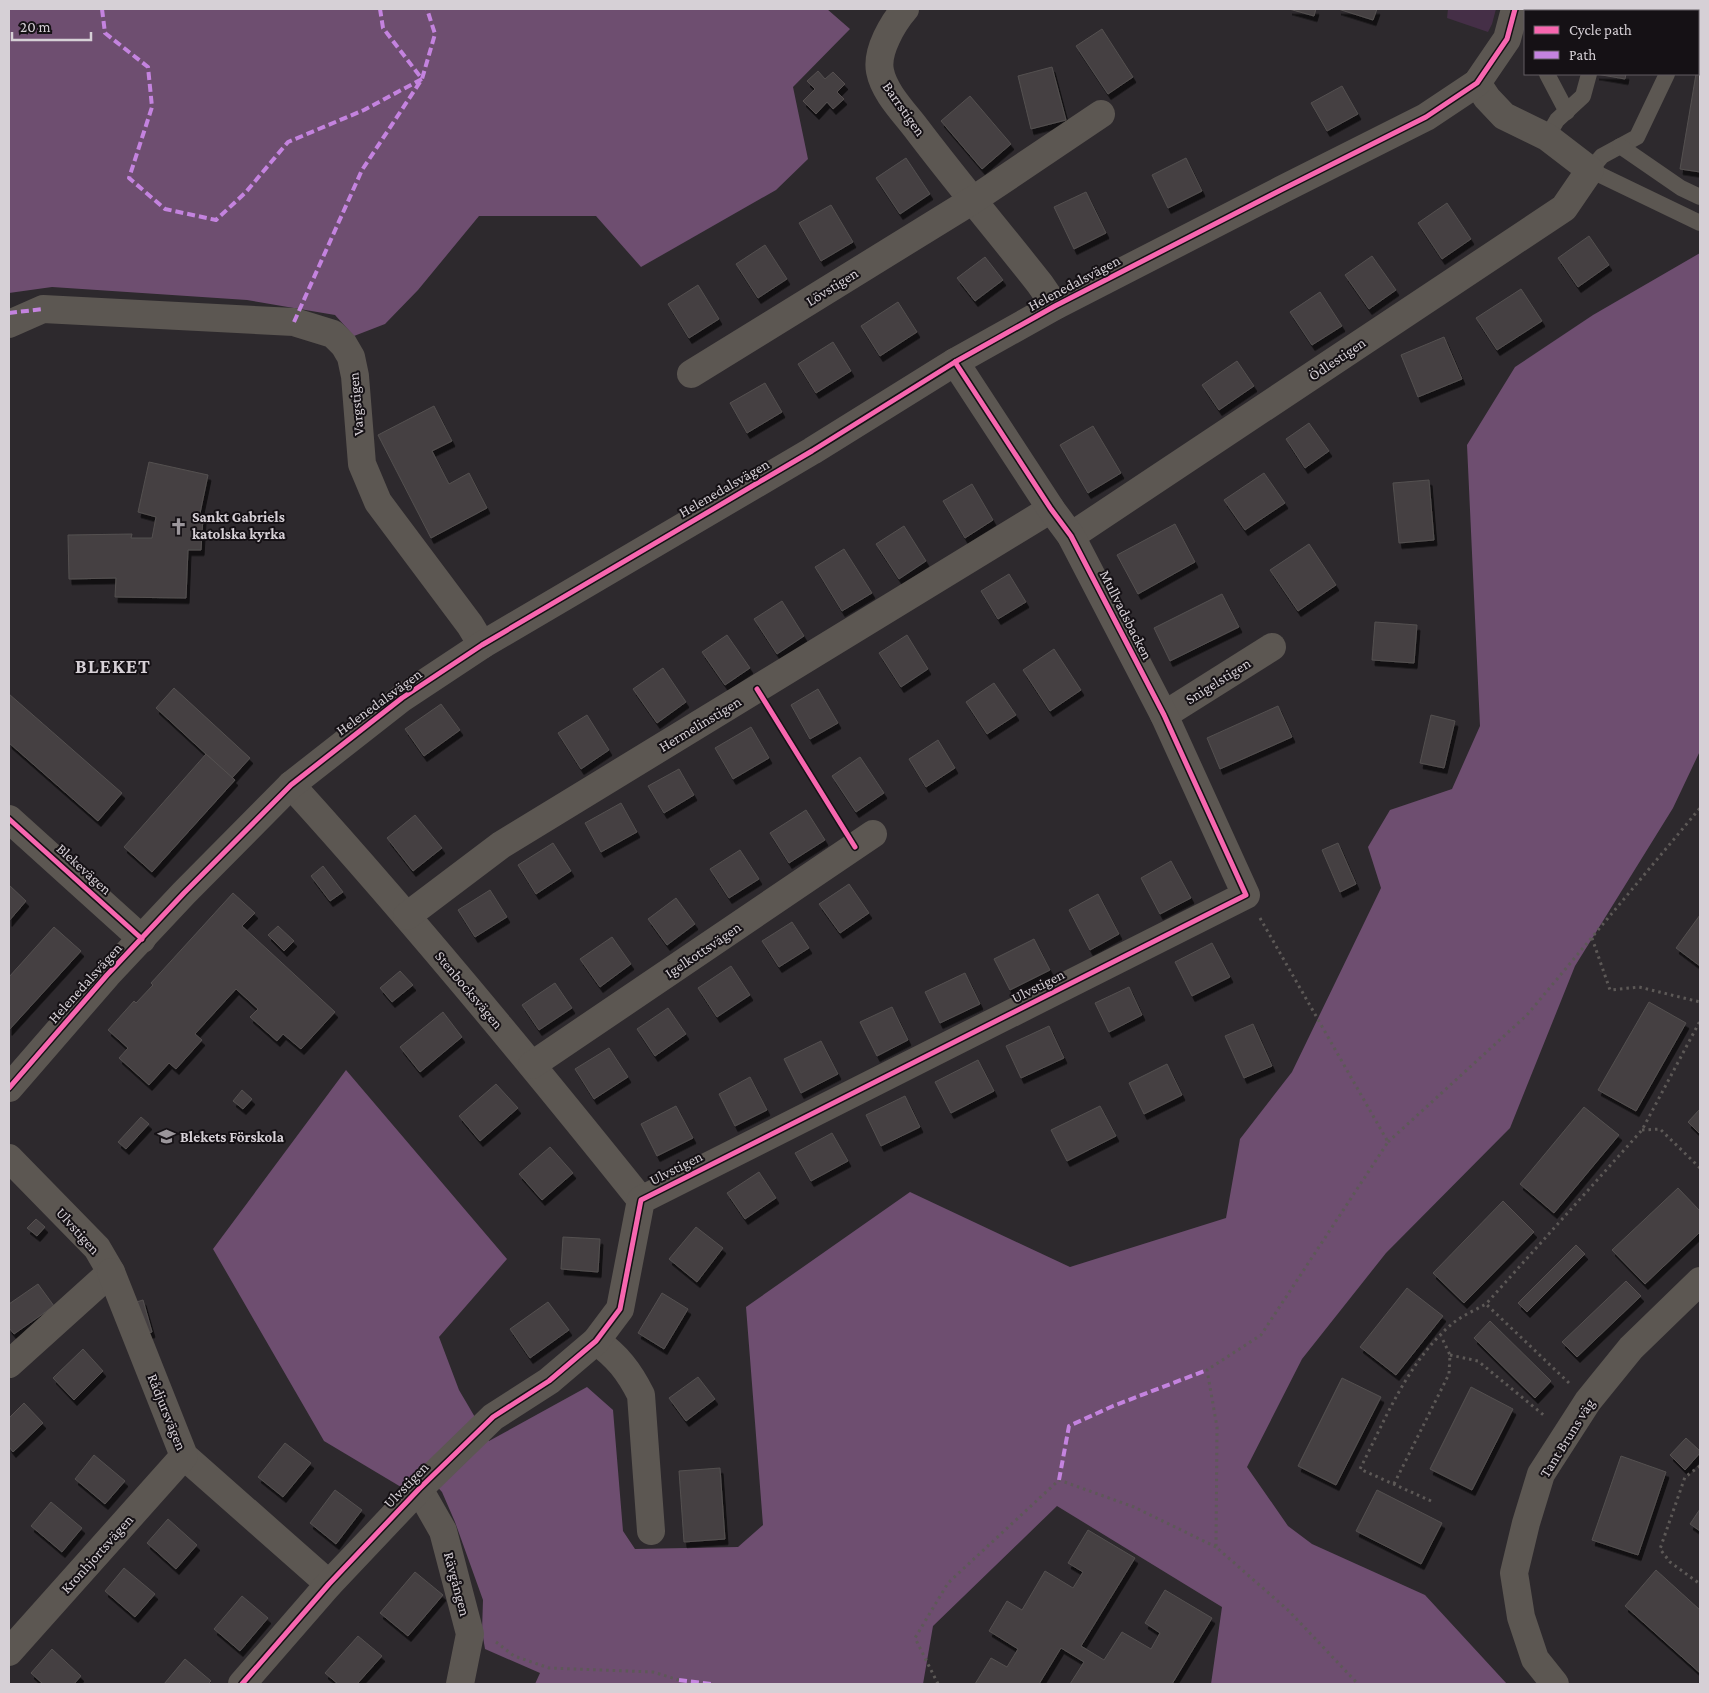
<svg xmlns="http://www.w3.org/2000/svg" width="1709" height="1693" font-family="'Crimson Pro',serif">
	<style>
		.green { fill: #452f47 }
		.forest { fill: #6e4e70 }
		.building { fill: #454142; stroke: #545050; filter: url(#shadow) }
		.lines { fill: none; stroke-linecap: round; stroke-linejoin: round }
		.path { stroke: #5d5957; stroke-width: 3; stroke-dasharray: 2.5 4; stroke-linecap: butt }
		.service { stroke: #5c5752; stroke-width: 16 }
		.minor { stroke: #5c5752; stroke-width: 28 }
		.quiet { stroke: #c483df; stroke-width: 4; stroke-dasharray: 8 4; stroke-linecap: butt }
		.cycleway-casing { stroke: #151115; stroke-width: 8 }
		.cycleway { stroke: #f766af; stroke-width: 5 }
		.labels { text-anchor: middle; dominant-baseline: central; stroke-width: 4; stroke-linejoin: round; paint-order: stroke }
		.street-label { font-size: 15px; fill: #d6d0d6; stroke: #151115 }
		.poi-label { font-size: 15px; font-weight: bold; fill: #d6d0d6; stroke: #151115; text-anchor: start }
		.district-label { font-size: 20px; font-weight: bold; letter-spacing: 1px; fill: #d6d0d6; stroke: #151115 }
	</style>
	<defs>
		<filter id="shadow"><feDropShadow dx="3" dy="5.5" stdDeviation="0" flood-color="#0009"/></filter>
	</defs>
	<rect width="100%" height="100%" fill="#2d292d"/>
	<!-- green -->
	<polygon class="green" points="1448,9 1496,9 1492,24 1488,32 1447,18"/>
	<!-- forest -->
	<g class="forest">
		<polygon points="9,9 827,9 850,29 793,87 808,159 776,190 641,267 596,216 479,216 418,290 385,324 354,336 335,315 247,300 52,287 9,293"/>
		<polygon points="1700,253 1700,751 1673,808 1575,966 1510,1128 1386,1253 1302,1359 1247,1467 1288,1526 1312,1544 1425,1595 1507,1684 1211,1684 1222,1607 1057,1506 933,1626 923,1684 535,1684 540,1673 485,1649 482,1631 483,1600 455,1522 442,1492 420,1468 401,1487 324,1441 213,1249 346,1070 507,1259 439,1337 459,1390 489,1441 587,1387 613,1410 623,1531 635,1549 738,1547 763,1525 746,1307 910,1192 1070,1267 1226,1218 1240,1139 1292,1072 1381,888 1368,847 1390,810 1452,789 1480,726 1467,445 1515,367 1593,315"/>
	</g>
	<!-- building -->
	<g class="building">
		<polygon points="1289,9 1316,9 1314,16"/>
		<polygon points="1338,9 1377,9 1373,20"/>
		<polygon points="1563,9 1596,9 1609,11 1562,11"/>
		<polygon points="1102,29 1133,77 1108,94 1076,46"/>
		<polygon points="1700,51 1700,172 1680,169 1696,74 1698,74"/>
		<polygon points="1052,67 1066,120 1031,129 1018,76"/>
		<polygon points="818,71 825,79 833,72 845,84 837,92 844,99 833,109 827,102 816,114 803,101 815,89 807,81"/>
		<polygon points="1596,74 1626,74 1625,79"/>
		<polygon points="1342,86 1358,114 1327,131 1311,103"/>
		<polygon points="970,96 1011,144 982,169 941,121"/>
		<polygon points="906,158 930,194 900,214 876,178"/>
		<polygon points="1186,158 1202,191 1168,208 1152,175"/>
		<polygon points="1086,192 1106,233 1074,249 1054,207"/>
		<polygon points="1447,203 1471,239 1442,259 1418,223"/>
		<polygon points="831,205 853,242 821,261 799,223"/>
		<polygon points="1589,236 1609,265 1578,287 1558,258"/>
		<polygon points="765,245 787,279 758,298 736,264"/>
		<polygon points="1372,256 1396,290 1369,309 1345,275"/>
		<polygon points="985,257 1003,280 975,301 957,278"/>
		<polygon points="698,285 719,319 689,338 668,304"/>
		<polygon points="1521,289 1542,321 1497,350 1476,318"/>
		<polygon points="1320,292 1342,326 1312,345 1290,312"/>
		<polygon points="898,302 917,332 880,356 861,326"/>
		<polygon points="1444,337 1462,379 1418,397 1401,355"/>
		<polygon points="833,342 851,371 816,393 798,364"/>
		<polygon points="1237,361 1254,386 1219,410 1202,385"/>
		<polygon points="765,383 782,412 747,433 730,403"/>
		<polygon points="434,406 452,441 432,451 449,484 469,473 487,508 431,538 378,435"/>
		<polygon points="1309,423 1329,451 1305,468 1286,439"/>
		<polygon points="1093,426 1121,473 1088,493 1060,445"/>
		<polygon points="149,462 208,475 199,518 203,518 201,550 188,550 186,598 115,597 116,578 69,579 68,535 132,534 131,538 152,538 156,517 138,512"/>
		<polygon points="1264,473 1285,503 1245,530 1224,500"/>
		<polygon points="1429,480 1434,540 1399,543 1393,483"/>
		<polygon points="972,484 993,520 965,538 943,501"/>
		<polygon points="1175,524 1195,562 1138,594 1117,555"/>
		<polygon points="904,526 926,561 899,579 876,544"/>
		<polygon points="1309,544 1336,585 1298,611 1270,570"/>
		<polygon points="844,549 872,593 842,611 815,567"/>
		<polygon points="1009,574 1026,602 998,619 981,591"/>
		<polygon points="1222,594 1239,627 1170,661 1154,628"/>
		<polygon points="782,601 804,636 777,654 754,619"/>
		<polygon points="1375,622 1417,625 1414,663 1372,660"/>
		<polygon points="727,635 750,668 725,685 702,652"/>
		<polygon points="907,635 928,669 901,687 879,653"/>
		<polygon points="1054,649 1081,690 1050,711 1023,670"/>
		<polygon points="663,668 686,702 657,723 633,689"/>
		<polygon points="994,683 1016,715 987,734 966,702"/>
		<polygon points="174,688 250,758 232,778 156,708"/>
		<polygon points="818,689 838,723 810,739 791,705"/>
		<polygon points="9,694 122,793 98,821 9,743"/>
		<polygon points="441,704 460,730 424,756 405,729"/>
		<polygon points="1278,706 1292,737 1220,769 1207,738"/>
		<polygon points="587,715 609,750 581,769 558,733"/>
		<polygon points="1431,715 1455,721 1444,768 1420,763"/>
		<polygon points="751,727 769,758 733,779 715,748"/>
		<polygon points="938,740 955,768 926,787 909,759"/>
		<polygon points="206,754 235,780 152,872 124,847"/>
		<polygon points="860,757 884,793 856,812 832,776"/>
		<polygon points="679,769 694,795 664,813 648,786"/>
		<polygon points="621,803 637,832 601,852 585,823"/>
		<polygon points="806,810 825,840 789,863 770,833"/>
		<polygon points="415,815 442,848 413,871 387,838"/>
		<polygon points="553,843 571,871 536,894 518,865"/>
		<polygon points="1338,843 1356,884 1340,892 1322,850"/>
		<polygon points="740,850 759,879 729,898 710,869"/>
		<polygon points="1171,861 1191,898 1160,914 1141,878"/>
		<polygon points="323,866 343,892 330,901 311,876"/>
		<polygon points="849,884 869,913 840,933 819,904"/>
		<polygon points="9,885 26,901 9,921"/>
		<polygon points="490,890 507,917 475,937 458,910"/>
		<polygon points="233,893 255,913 242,926 335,1012 301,1049 283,1034 277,1041 250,1017 258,1009 236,989 195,1034 202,1040 176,1069 169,1063 149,1085 119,1058 128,1048 108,1030 134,1001 136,1003 153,985 151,983"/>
		<polygon points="1098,894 1119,934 1090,950 1069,910"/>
		<polygon points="676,898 695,924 667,945 648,919"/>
		<polygon points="1700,915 1700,966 1676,948"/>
		<polygon points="792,922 809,948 779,967 762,941"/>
		<polygon points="278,926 294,941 284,951 268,935"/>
		<polygon points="54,927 81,951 9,1030 9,977"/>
		<polygon points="612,937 631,964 600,987 580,959"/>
		<polygon points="1034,939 1050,970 1010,990 994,959"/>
		<polygon points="1212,943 1230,977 1192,996 1175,962"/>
		<polygon points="731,966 750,995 717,1017 698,988"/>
		<polygon points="400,971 413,985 392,1002 380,988"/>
		<polygon points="965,973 980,1004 940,1023 925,992"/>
		<polygon points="555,983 572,1008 539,1030 522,1005"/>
		<polygon points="1129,987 1142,1015 1109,1032 1095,1003"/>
		<polygon points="1649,1002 1686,1023 1636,1111 1598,1090"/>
		<polygon points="892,1007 908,1040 877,1056 860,1022"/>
		<polygon points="668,1008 686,1034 655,1056 637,1029"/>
		<polygon points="443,1012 462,1037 420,1072 400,1047"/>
		<polygon points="1253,1024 1272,1066 1244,1078 1225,1036"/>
		<polygon points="1049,1026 1064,1058 1021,1078 1006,1046"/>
		<polygon points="821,1041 838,1074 801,1093 784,1059"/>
		<polygon points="609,1048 628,1077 594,1099 575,1069"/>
		<polygon points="978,1060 994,1091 951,1113 935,1082"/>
		<polygon points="1167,1064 1182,1095 1144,1114 1129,1083"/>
		<polygon points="750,1077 767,1110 735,1126 719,1094"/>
		<polygon points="496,1084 518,1108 480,1141 459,1116"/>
		<polygon points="242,1090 252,1099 243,1109 233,1101"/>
		<polygon points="905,1096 920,1127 881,1146 866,1115"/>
		<polygon points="676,1106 693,1138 657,1156 641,1124"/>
		<polygon points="1100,1106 1116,1136 1067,1161 1051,1130"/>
		<polygon points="1584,1107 1619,1135 1554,1213 1520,1184"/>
		<polygon points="1700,1109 1700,1134 1688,1122"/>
		<polygon points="141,1117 149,1124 126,1149 118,1142"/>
		<polygon points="832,1133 848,1161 811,1181 795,1153"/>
		<polygon points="550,1147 573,1173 542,1200 519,1174"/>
		<polygon points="759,1172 776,1198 745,1219 727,1193"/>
		<polygon points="1678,1188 1700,1211 1700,1232 1645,1284 1612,1250"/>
		<polygon points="1503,1201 1534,1232 1464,1303 1433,1273"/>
		<polygon points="36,1219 45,1227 37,1236 27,1228"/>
		<polygon points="696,1227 723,1248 697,1282 669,1259"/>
		<polygon points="563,1237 600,1239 598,1272 561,1269"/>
		<polygon points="1576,1245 1585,1254 1527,1312 1518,1303"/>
		<polygon points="1626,1281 1641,1296 1577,1357 1562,1342"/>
		<polygon points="38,1284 54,1306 14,1334 9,1328 9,1304"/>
		<polygon points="1407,1288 1443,1316 1396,1375 1360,1347"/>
		<polygon points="662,1293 688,1309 664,1349 638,1333"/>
		<polygon points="143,1300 152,1332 142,1335 133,1303"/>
		<polygon points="548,1302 569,1330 530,1358 510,1329"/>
		<polygon points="1490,1321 1551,1381 1535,1398 1474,1338"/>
		<polygon points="83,1349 103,1371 74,1400 53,1378"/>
		<polygon points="698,1377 715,1399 686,1421 669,1398"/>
		<polygon points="1342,1378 1381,1397 1336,1485 1298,1466"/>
		<polygon points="1471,1387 1513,1409 1472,1490 1430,1469"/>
		<polygon points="24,1403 43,1423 13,1452 9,1447 9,1418"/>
		<polygon points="1686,1438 1700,1451 1700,1453 1685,1470 1670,1455"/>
		<polygon points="285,1443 311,1463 283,1497 258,1477"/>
		<polygon points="94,1455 125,1481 105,1504 75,1479"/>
		<polygon points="1621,1456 1666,1472 1638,1555 1592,1540"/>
		<polygon points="720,1468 725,1539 684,1542 679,1471"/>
		<polygon points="335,1490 362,1510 336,1544 310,1523"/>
		<polygon points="1377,1490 1442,1523 1421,1564 1356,1531"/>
		<polygon points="51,1502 82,1528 62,1552 31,1526"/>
		<polygon points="1700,1509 1700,1531 1690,1524"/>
		<polygon points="168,1519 197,1545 176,1569 147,1543"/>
		<polygon points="1088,1530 1135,1558 1081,1646 1104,1660 1122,1632 1151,1649 1160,1633 1145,1623 1165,1590 1212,1618 1172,1684 1070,1684 1084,1662 1061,1648 1039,1684 975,1684 991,1658 1007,1667 1018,1649 989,1631 1007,1601 1022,1610 1045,1571 1073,1588 1083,1572 1068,1563"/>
		<polygon points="124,1568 155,1594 135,1617 105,1591"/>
		<polygon points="1656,1570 1700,1610 1700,1673 1625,1606"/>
		<polygon points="415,1572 443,1595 408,1636 380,1613"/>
		<polygon points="242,1596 268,1618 240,1651 214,1629"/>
		<polygon points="358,1636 382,1656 357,1684 338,1684 325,1673"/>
		<polygon points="52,1649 81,1676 74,1684 43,1684 31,1673"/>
		<polygon points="185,1659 211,1681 208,1684 164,1684"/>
	</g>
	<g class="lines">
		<!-- path -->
		<g class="path">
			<polyline points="1260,918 1388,1142 1261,1335 1207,1370 1217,1427 1216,1547 1289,1611 1358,1684"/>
			<polyline points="1592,938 1610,990 1639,987 1700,1002"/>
			<polyline points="1642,1130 1660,1129 1700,1168"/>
			<polyline points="1388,1142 1527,1015 1700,808"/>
			<polyline points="1450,1355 1478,1361 1546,1417"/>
			<polyline points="1569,1383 1486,1304 1642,1130 1700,1021"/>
			<polyline points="1700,1466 1685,1477 1660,1549 1670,1562 1700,1584"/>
			<polyline points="1394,1484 1449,1374 1450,1355 1441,1336"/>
			<path d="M1431,1501l-71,-32c26,-51 48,-108 93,-146 9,-7 22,-13 33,-19"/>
			<polyline points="496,1642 514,1656 549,1668 653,1672 679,1680 679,1684"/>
			<polyline points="938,1684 915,1638 948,1583 1059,1480 1134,1507 1216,1547"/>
		</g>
		<!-- service -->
		<g class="service">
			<polyline points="1555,11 1556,9"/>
			<polyline points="1602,11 1603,9"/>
			<polyline points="1547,74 1567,112"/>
			<polyline points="1667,74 1637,137 1602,156 1590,170 1700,223"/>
			<polyline points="1547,137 1557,120 1583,96 1589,74"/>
			<polyline points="1620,146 1681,188 1700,197"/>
		</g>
		<!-- minor -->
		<g class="minor">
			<path d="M905,9c-12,14 -29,42 -25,62 4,21 23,40 36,57 40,53 83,104 124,156l15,22"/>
			<polyline points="9,324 43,309 294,322 333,334 344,345 351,357 355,376 362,464 378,502 470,625 482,645"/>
			<polyline points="691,374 973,200 1101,114"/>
			<polyline points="1071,536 1564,208 1590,170 1547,137 1504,116 1487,98 1477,83"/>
			<polyline points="1164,715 1272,647"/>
			<path d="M291,785c122,134 237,274 350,415"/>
			<polyline points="9,819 142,939"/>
			<polyline points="407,916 501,845 1051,509"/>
			<polyline points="532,1065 873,834"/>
			<polyline points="9,1088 107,975 184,893 291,785 402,698 482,645 812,451 955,362 1055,306 1281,190 1426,117 1477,83 1507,39 1515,9"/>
			<polyline points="9,1158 97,1248 111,1272 9,1364"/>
			<polyline points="111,1272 184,1456 329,1584"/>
			<path d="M596,1341c21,15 33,30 45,54l10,136"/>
			<polyline points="419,1489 443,1531 470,1634 460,1684"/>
			<polyline points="9,1652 184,1456"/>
			<polyline points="242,1684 329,1584 419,1489 493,1417 549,1381 596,1341 620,1309 641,1200 1246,895 1164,715 1071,536 1051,509 955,362"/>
			<polyline points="1555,1684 1535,1659 1521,1617 1514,1573 1526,1523 1541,1474 1588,1401 1631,1348 1700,1281"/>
		</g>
		<!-- quiet -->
		<g class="quiet">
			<polyline points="102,9 105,33 148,67 152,107 129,178 165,209 216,220 246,192 288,142 364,110 422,79 383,28 380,9"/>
			<polyline points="9,313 43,309"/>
			<polyline points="294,322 362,170 422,79 435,34 427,9"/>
			<polyline points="1059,1480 1069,1426 1113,1406 1207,1370"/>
			<polyline points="679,1680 711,1684"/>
		</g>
		<defs>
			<g id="cycleway">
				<polyline points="757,689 855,847"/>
				<polyline points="9,819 142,939"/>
				<polyline points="9,1088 107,975 184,893 291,785 402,698 482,645 812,451 955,362 1055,306 1281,190 1426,117 1477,83 1507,39 1515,9"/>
				<polyline points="242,1684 329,1584 419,1489 493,1417 549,1381 596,1341 620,1309 641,1200 1246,895 1164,715 1071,536 1051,509 955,362"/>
			</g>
		</defs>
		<!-- cycleway casing -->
		<use href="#cycleway" class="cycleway-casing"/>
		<!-- cycleway -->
		<use href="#cycleway" class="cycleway"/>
	</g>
	<!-- icons -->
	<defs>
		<symbol id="church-bare" viewBox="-9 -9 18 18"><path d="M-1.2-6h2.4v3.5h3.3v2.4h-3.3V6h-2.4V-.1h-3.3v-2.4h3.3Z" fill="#9b969b" stroke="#151115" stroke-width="2.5" paint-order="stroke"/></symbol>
		<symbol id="school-bare" viewBox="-9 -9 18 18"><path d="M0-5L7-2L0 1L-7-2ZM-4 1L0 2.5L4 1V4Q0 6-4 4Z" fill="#9b969b" stroke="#151115" stroke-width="2.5" paint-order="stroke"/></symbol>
	</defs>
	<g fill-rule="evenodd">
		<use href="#church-bare" x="166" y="514" width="25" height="25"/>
		<use href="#school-bare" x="154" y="1124" width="25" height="25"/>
	</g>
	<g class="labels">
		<!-- street labels -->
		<g class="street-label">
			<text transform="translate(904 109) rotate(55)">Barrstigen</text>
			<text transform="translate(1074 283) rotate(-28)">Helenedalsvägen</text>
			<text transform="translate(832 287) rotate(-32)">Lövstigen</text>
			<text transform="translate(1337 359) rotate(-34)">Ödlestigen</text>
			<text transform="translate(356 404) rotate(-95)">Vargstigen</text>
			<text transform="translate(724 488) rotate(-30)">Helenedalsvägen</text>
			<text transform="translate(1126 615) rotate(63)">Mullvadsbacken</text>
			<text transform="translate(1218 681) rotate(-32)">Snigelstigen</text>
			<text transform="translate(379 702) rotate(-36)">Helenedalsvägen</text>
			<text transform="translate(700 724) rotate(-31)">Hermelinstigen</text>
			<text transform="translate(84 869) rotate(42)">Blekevägen</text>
			<text transform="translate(703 950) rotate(-34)">Igelkottsvägen</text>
			<text transform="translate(85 983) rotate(-48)">Helenedalsvägen</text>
			<text transform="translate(1038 986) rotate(-27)">Ulvstigen</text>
			<text transform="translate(469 990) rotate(50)">Stenbocksvägen</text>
			<text transform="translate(676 1168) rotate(-27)">Ulvstigen</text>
			<text transform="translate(78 1231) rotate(48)">Ulvstigen</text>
			<text transform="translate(167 1412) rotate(68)">Rådjursvägen</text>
			<text transform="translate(1567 1438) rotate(-58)">Tant Bruns väg</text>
			<text transform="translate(406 1485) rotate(-46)">Ulvstigen</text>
			<text transform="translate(97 1554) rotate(-48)">Kronhjortsvägen</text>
			<text transform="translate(457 1584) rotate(75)">Rävgången</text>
		</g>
		<!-- poi labels -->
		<g class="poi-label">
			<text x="192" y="517">Sankt Gabriels<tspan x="192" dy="17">katolska kyrka</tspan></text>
			<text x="180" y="1137">Blekets Förskola</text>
		</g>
		<!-- district labels -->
		<g class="district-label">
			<text x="113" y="666">BLEKET</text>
		</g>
	</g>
	<!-- border -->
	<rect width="1709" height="1693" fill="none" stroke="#d6d0d6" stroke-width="20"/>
	<!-- legend -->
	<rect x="1524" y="10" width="175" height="65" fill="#151115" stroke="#625d62"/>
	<rect x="1534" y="26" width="25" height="8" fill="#f766af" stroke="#625d62"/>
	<text x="1569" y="35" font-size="15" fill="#d6d0d6">Cycle path</text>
	<rect x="1534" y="51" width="25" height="8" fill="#c483df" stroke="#625d62"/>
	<text x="1569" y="60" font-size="15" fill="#d6d0d6">Path</text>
	<!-- scale -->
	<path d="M12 32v8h79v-8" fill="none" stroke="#d6d0d6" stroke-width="2.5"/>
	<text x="20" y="32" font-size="15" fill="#d6d0d6" stroke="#151115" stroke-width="4" paint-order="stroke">20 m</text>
</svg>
